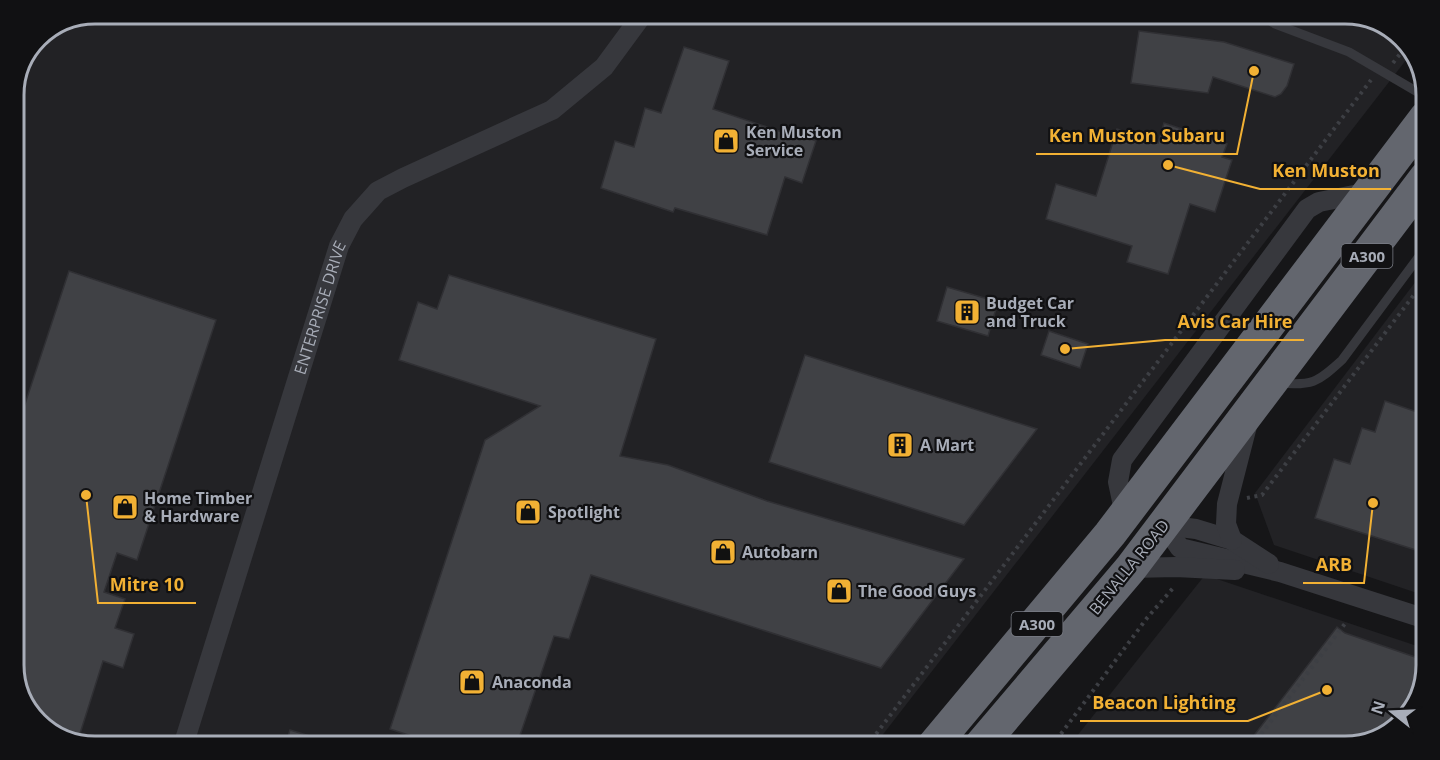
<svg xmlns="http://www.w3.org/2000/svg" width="1440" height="760" font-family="'Open Sans',sans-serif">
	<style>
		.built { fill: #222225 }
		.building { fill: #404145; stroke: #303034; stroke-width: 1.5 }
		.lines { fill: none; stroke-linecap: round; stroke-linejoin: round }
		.path { stroke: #3d3f44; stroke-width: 4; stroke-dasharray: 3 4.5; stroke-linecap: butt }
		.lane { stroke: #37383d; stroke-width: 9 }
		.street { stroke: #37383d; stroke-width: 20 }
		.highway { stroke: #63666e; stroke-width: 33 }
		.labels { text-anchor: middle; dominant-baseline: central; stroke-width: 4.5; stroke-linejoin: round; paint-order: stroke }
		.shield { fill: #111113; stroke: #7b7e86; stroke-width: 1.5 }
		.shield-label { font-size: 15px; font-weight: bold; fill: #a8adb8 }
		.poi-label { font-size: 16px; font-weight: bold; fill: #a8adb8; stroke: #111113; text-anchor: start }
		.street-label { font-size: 16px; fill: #a8adb8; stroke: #111113 }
		.rim { fill: none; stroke: #a8adb8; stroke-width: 3 }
		.leader { fill: none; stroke: #f2b134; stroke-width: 2 }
		.callout-dot { fill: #f2b134; stroke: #111113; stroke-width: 2 }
		.callout-label { font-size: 18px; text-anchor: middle; font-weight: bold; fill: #f2b134; stroke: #111113; stroke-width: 4.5; stroke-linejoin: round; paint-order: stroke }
	</style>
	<rect width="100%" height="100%" fill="#161618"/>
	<!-- built -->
	<g class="built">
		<polygon points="95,14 1345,14 1381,22 1413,51 874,746 95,746 59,738 27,710 14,670 14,90 38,37"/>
		<polygon points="1426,268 1426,596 1274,545 1255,493"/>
		<polygon points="1205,575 1426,649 1426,665 1418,701 1386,735 1345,746 1069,746"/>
	</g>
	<!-- building -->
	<g class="building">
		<polygon points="1139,31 1224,42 1294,64 1287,86 1281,94 1275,97 1213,77 1208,93 1131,83"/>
		<polygon points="684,47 729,61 713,109 794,136 796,133 816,141 802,183 785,177 767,235 675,208 673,212 601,188 615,141 634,147 645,108 661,113"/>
		<polygon points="1164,123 1227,144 1222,157 1232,160 1215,212 1190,204 1168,274 1127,262 1132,246 1046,219 1056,184 1096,196 1117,129 1158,143"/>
		<polygon points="69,271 216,320 137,560 117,553 104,592 125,599 115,628 134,634 123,668 103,661 78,740 52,732 27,710 14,670 14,437"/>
		<polygon points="449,275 656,339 620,456 668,465 767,501 964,559 881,668 591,575 569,639 554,636 516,747 445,747 390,729 485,440 540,406 399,360 418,302 437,309"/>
		<polygon points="947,287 998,302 988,336 937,321"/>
		<polygon points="1049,331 1088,344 1080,368 1041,355"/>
		<polygon points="805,355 1037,429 964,525 769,462"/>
		<polygon points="1385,401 1426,415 1426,529 1419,551 1315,518 1334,459 1350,464 1362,428 1375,432"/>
		<polygon points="1337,627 1345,633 1415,657 1426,666 1418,701 1386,735 1345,746 1246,746"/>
		<polygon points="290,730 333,743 332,747 285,747"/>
	</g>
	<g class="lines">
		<!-- path -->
		<g class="path">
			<polyline points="1393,63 1407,45"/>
			<polyline points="1247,498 1262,495 1426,279"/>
			<polyline points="867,746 1371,80"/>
			<polyline points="1052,746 1147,618 1174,587 1174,585"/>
			<polyline points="1252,746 1347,621"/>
		</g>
		<!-- lane -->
		<g class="lane">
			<polyline points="1260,14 1275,24 1349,52 1426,97"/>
			<path d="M1278,383c34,3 39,0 64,-23l84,-113"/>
		</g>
		<!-- street -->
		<g class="street">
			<polyline points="1125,515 1118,482 1122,460 1307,209 1319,202 1369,192"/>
			<polyline points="1164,525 1180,548 1280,572 1426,619"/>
			<polyline points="1164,525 1196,529 1232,540 1269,564"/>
			<polyline points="1232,540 1226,524 1227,504 1247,426"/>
			<polyline points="1131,568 1176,567 1235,570"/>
			<path id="s1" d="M183,746l156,-500 14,-27 25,-28 25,-13 149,-68 52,-43 39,-53"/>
		</g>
		<!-- highway -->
		<g class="highway">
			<polyline points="933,746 1110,534 1426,117"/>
			<polyline points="980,746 1131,568 1426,177"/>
		</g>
	</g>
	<!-- icons -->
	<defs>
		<symbol id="shop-square" viewBox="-11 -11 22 22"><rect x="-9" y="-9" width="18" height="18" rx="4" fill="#f2b134" stroke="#111113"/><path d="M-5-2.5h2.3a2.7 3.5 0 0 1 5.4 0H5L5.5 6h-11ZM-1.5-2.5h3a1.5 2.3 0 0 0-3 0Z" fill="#111"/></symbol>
		<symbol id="building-square" viewBox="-11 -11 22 22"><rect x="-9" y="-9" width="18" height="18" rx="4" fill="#f2b134" stroke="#111113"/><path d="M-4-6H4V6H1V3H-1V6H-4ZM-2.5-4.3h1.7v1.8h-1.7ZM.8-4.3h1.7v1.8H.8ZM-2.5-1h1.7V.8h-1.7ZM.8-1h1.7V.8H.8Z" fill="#111"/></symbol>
	</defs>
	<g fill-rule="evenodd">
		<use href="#shop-square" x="711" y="126" width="30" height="30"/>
		<use href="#building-square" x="952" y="297" width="30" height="30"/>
		<use href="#building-square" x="885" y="430" width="30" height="30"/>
		<use href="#shop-square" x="110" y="492" width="30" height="30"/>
		<use href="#shop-square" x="513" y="497" width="30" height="30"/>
		<use href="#shop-square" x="708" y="537" width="30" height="30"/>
		<use href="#shop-square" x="824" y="576" width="30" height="30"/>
		<use href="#shop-square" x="457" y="667" width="30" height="30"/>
	</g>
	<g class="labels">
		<!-- shield labels -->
		<g class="shield">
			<rect x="1341.5" y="244" width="51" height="24" rx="4.5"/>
			<rect x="1011.5" y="612" width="51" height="24" rx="4.5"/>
		</g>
		<g class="shield-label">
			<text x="1367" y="256">A300</text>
			<text x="1037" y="624">A300</text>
		</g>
		<!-- poi labels -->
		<g class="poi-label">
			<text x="746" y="132">Ken Muston<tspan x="746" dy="18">Service</tspan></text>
			<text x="986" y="303">Budget Car<tspan x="986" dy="18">and Truck</tspan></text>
			<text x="920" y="445">A Mart</text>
			<text x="144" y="498">Home Timber<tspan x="144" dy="18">&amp; Hardware</tspan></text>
			<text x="548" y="512">Spotlight</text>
			<text x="742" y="552">Autobarn</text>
			<text x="858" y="591">The Good Guys</text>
			<text x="492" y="682">Anaconda</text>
		</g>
		<!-- street labels -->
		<g class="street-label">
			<text stroke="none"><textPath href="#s1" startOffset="459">ENTERPRISE DRIVE</textPath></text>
			<text transform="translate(1129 567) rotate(-51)">BENALLA ROAD</text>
		</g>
	</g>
	<!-- crop -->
	<path d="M0 0H1440V760H0ZM95 24H1345A71 71 0 0 1 1416 95V665A71 71 0 0 1 1345 736H95A71 71 0 0 1 24 665V95A71 71 0 0 1 95 24Z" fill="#111113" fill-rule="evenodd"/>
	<path class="rim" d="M95 24H1345A71 71 0 0 1 1416 95V665A71 71 0 0 1 1345 736H95A71 71 0 0 1 24 665V95A71 71 0 0 1 95 24Z"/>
	<!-- callouts -->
	<path class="leader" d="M1254 71L1237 154H1036M1168 165L1260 189H1391M1065 349L1165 340H1304M1373 503L1364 583H1303M86 495L98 603H196M1327 690L1248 721H1080"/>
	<g class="callout-dot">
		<circle cx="1254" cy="71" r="6"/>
		<circle cx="1168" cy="165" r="6"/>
		<circle cx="1065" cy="349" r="6"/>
		<circle cx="1373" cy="503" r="6"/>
		<circle cx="86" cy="495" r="6"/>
		<circle cx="1327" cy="690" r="6"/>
	</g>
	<g class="callout-label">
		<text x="1137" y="142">Ken Muston Subaru</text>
		<text x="1326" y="177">Ken Muston</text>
		<text x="1235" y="328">Avis Car Hire</text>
		<text x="1334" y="571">ARB</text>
		<text x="147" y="591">Mitre 10</text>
		<text x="1164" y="709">Beacon Lighting</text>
	</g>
	<!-- north arrow -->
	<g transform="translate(1392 712) rotate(288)" stroke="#111113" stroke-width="4.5" paint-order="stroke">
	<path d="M0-4.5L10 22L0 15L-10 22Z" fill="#a8adb8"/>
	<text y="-9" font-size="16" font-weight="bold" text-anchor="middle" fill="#a8adb8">N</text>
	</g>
</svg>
